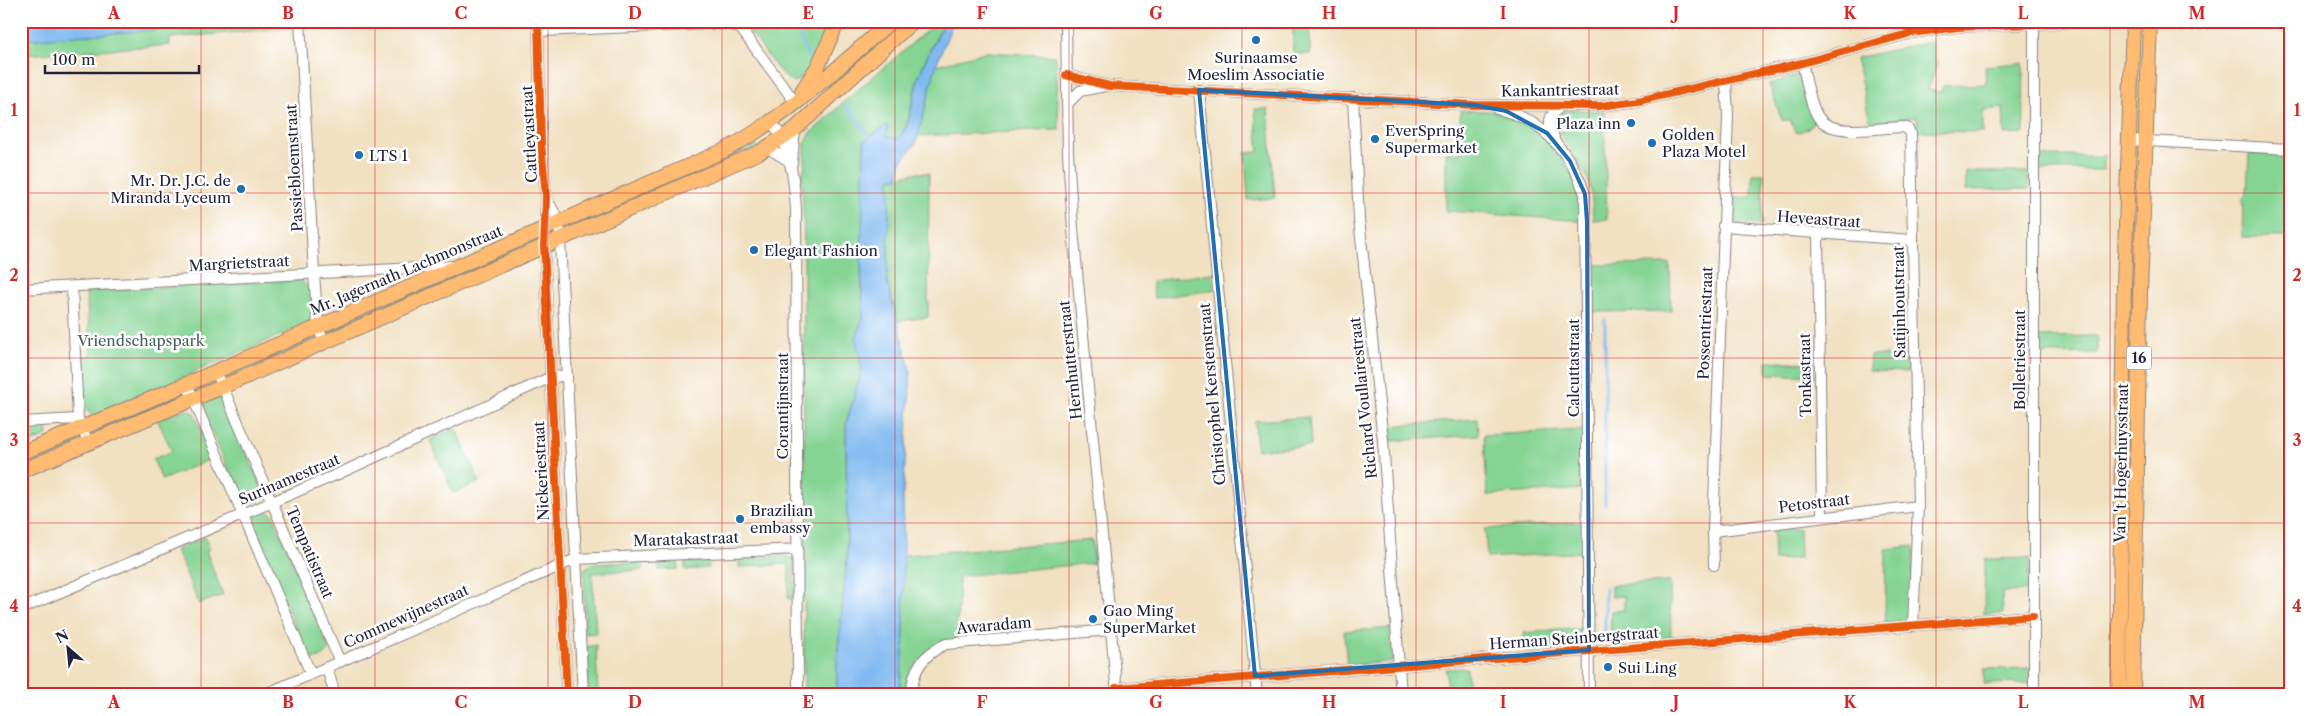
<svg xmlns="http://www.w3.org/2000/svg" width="2311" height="716" font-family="'Libre Caslon Text',serif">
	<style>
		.green { fill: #85d494; stroke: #547b68 }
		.water { fill: #80b9f1; stroke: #516e96 }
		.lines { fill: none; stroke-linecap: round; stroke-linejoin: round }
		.stream { stroke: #80b9f1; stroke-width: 3 }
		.minor-casing { stroke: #8a817e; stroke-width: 12 }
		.major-casing { stroke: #8a817e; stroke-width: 16 }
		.minor { stroke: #fff; stroke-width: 10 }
		.major { stroke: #febb71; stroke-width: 14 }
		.cycleway-casing { stroke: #fff; stroke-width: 11 }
		.cycleway { stroke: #e8590c; stroke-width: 8 }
		.marked { fill: none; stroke: #1f6fb2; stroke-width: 4; stroke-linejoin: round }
		.grid { fill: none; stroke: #d62828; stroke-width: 1; stroke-opacity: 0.55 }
		.poi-dot { fill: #1f6fb2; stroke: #fff; stroke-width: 2 }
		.labels { text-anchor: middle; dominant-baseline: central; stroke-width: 5; stroke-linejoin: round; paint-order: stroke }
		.shield { fill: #fff; stroke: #646476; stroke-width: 1 }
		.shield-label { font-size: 14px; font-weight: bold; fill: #22223b }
		.poi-label { font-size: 15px; fill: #22223b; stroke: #fff; text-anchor: start }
		.street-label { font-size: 15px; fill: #22223b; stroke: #fff }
		.park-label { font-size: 15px; fill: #45605a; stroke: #fff }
		.neatline { fill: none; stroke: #d62828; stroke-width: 2 }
		.grid-label { font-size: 16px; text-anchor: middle; font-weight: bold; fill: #d62828 }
	</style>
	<rect width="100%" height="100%" fill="#fff"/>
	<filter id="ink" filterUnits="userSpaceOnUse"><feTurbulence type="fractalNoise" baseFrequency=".02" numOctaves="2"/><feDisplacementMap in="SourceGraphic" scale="10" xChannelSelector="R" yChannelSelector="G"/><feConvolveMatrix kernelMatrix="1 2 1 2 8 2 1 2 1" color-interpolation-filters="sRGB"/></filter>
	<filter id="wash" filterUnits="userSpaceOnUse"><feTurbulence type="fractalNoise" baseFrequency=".0096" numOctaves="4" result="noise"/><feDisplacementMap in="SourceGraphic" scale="20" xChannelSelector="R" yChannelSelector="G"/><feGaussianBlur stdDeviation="1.12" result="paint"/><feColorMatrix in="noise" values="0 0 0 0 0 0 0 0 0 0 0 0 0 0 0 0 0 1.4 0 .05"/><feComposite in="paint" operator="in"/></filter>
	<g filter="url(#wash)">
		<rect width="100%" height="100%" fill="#f1e0c1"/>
		<!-- green -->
		<g class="green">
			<polygon points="275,21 296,21 297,27 170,38 170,45 21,55 21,40"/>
			<polygon points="550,21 679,21 559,24"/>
			<path d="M737,21h93c-4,17 -19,59 -38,61 -20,-12 -38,-54 -55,-61z"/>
			<path d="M938,21l3,8c-10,18 -19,36 -25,56 -6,20 -4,37 -18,54l-12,-3 1,-12 -26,142 2,51 -7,22 6,30 -16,55 1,135 -10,100v36h-33v-458l-2,-61 3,-11v-23l6,-9 35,-33z"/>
			<polygon points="1293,21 1342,21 1342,23 1310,25 1310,54 1293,54"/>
			<polygon points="1932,41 1937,65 1928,90 1941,92 1943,86 1986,84 1985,66 2023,63 2024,133 2004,134 2003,108 1983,110 1983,132 1918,131 1917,117 1870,122 1856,58"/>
			<polygon points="986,52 1056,56 1059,130 918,136 936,65"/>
			<polygon points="862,54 866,55 830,89 826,88"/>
			<polygon points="1803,74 1816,119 1809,128 1796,133 1790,120 1782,120 1769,84"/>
			<polygon points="1255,109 1268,109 1275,198 1248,200 1245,153 1259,152"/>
			<path d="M1572,110l32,1 3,108 -14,1c-1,-13 0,-27 -5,-40 -8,-21 -26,-37 -34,-59l5,-9z"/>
			<path d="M1460,111c14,0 29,-1 42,2 49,14 78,60 81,108l-137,-10v-58l15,-1z"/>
			<polygon points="756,145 758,147 566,230 568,224 703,165 714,165"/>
			<polygon points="2249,153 2290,155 2290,237 2242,237 2243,198 2247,194"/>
			<rect x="2037" y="156" width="67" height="14"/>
			<polygon points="1966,172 2028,172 2029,189 1966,190"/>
			<polygon points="915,173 929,173 928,317 898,321 887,282 890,179"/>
			<polygon points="1753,174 1764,174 1762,225 1736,223 1732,216 1733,198 1752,197"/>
			<polygon points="537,238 540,242 328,334 327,331"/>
			<polygon points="1670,264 1671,311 1592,312 1592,265"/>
			<polygon points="1213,273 1215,290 1154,298 1152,281"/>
			<path d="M299,280c14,6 17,29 12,42l-218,94 -10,-9 -3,-51h11l-5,-65z"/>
			<polygon points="2097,336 2097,353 2038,354 2038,337"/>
			<polygon points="303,340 305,344 225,379 224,377 224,375"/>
			<polygon points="1870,355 1909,356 1909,372 1869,371"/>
			<polygon points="1767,361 1814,363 1814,376 1767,374"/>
			<polygon points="21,363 27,363 30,418 21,418"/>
			<polygon points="183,392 186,395 97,432 97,428"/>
			<polygon points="217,397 224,401 263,491 260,500 249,504 243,503 203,412 206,401"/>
			<polygon points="186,409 194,413 213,458 162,480 153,459 172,451 157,419"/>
			<polygon points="1309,417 1311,446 1257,450 1255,421"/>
			<polygon points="1477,419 1478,435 1391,441 1390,426"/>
			<polygon points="21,426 44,426 47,428 48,435 21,448"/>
			<polygon points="456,428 479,482 453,493 430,440"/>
			<polygon points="1584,430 1585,489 1487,495 1484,435"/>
			<polygon points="74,438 75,442 21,467 21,459"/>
			<path d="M265,510l8,5 56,134c-3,8 -12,11 -20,10l-57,-135 3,-7z"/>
			<polygon points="1583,522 1583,552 1487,558 1485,529"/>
			<polygon points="1799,528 1800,558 1774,560 1773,531"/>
			<polygon points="205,537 210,549 206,551 223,595 199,604 176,550"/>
			<polygon points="1092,540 1094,563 959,576 957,635 954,641 928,650 909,695 899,695 904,643 903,555"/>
			<polygon points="1914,546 1911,618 1908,621 1885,624 1886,549"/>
			<polygon points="782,556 792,558 794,561 794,598 788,599 789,566 787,564 739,567 739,559"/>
			<polygon points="2029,558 2029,591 2002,592 2003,614 1984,614 1985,559"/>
			<polygon points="659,561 678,561 678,569 659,570"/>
			<polygon points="708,561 708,568 685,570 685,562"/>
			<polygon points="642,562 642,570 592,573 596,633 585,634 584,569 592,564"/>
			<polygon points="1670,582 1671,641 1610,644 1611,611 1624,610 1624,596 1611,597 1611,585"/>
			<polygon points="1395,628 1394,661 1347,666 1344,631"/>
			<polygon points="1583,628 1585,641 1580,648 1524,652 1524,633"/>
			<polygon points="596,645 598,695 588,695 586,647"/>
			<polygon points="1467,668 1469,695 1448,695 1446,669"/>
			<polygon points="2031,668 2031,683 1984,684 1984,669"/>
		</g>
		<!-- water -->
		<g class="water">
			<polygon points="21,21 275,21 21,40"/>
			<path d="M940,21h12v4l-16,40 -20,78 -15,19 -2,15 -9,2 -3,103 24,91 -8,123 1,147 -5,52h-62v-36l10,-100 -1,-135 16,-55 -6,-31 7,-21 -2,-51 3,-125 24,-17 -1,12 11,3c14,-16 13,-32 18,-52 5,-21 16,-39 25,-58z"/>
		</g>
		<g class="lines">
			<!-- stream -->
			<g class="stream">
				<polyline points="792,21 808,56"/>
				<polyline points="846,106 870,137"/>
				<polyline points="1605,320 1605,505"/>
				<polyline points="1605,637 1605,588"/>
			</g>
		</g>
	</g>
	<g filter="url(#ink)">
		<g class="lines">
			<defs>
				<g id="minor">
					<polyline points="300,21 314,274 318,326 324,343"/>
					<polyline points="538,21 541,142 546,197 544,246 567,695"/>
					<polyline points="1066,21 1068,153 1073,229 1117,694"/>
					<polyline points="2034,25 2034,695"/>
					<polyline points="539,31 730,23 741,29 795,102"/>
					<path d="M1802,63c4,14 8,44 17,55 13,19 61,10 81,9l7,1 4,6 7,372 -5,120"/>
					<polyline points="1066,75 1109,86 1474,105 1600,106 1638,101 1668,94 1802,63 1911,33 1958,27 2106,21"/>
					<polyline points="1199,90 1257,695"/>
					<polyline points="1353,98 1359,219 1383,440 1401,695"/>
					<polyline points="1067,104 1080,91 1105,86"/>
					<path d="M1497,109c45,9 74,44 88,85l4,501"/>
					<path d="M772,121c18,29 22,55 24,88l2,486"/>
					<path d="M1554,137c-7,-14 -6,-21 7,-31"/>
					<polyline points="2130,140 2290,149"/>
					<polyline points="768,148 792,163 795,129"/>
					<polyline points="546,198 559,221 583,695"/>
					<polyline points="1723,226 1912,240"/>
					<polyline points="1818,234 1822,516"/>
					<polyline points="72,288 78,419 88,442"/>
					<polyline points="21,289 452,266"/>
					<polyline points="216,371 340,662"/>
					<polyline points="187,384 311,674"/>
					<polyline points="21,422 78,419"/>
					<polyline points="1713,531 1918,506"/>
					<polyline points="1714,565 1713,531 1728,115 1726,81"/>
					<polyline points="21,609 338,474 549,378 567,375"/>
					<polyline points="327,668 335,695"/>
					<polyline points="1116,688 2033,616"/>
					<polyline points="263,695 576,559 798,549"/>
					<path d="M912,695c-1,-25 12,-41 34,-51l165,-14"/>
				</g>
				<g id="major">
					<polyline points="802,91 818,66 838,21"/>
					<path d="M21,453l166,-69 536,-233c62,-32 115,-84 168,-130"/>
					<polyline points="21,471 222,387 760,152 795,129 913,21"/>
					<polyline points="2119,695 2124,285 2133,21"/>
					<polyline points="2133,695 2140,292 2150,21"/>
				</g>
			</defs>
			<!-- minor casing -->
			<use href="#minor" class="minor-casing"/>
			<!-- major casing -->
			<use href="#major" class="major-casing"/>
			<!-- minor -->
			<use href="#minor" class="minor"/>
			<!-- major -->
			<use href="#major" class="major"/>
			<defs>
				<g id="cycleway">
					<polyline points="538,21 541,142 546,197 544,246 567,695"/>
					<polyline points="1066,75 1109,86 1474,105 1600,106 1638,101 1668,94 1802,63 1911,33 1958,27 2106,21"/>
					<polyline points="1116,688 2033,616"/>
				</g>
			</defs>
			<!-- cycleway casing -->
			<use href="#cycleway" class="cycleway-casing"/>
			<!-- cycleway -->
			<use href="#cycleway" class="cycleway"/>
		</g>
	</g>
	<!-- marked area -->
	<path class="marked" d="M1199,90l275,15 32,6 41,22 23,28 15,33 2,28 2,428 -334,26z"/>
	<!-- grid -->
	<path class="grid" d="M201,21v674M375,21v674M548,21v674M722,21v674M895,21v674M1069,21v674M1242,21v674M1416,21v674M1589,21v674M1763,21v674M1936,21v674M2110,21v674M21,193h2269M21,358h2269M21,523h2269"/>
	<!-- markers -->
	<g class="poi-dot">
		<circle cx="1256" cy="40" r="5"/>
		<circle cx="1631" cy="123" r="5"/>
		<circle cx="1375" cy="139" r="5"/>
		<circle cx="1652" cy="143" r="5"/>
		<circle cx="359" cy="155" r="5"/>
		<circle cx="241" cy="189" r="5"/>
		<circle cx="754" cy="250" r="5"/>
		<circle cx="740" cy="519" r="5"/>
		<circle cx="1093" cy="619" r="5"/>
		<circle cx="1608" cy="667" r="5"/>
	</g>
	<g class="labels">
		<!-- shield labels -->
		<rect class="shield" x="2126.5" y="346.5" width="25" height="23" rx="4"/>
		<g class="shield-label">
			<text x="2139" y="358">16</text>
		</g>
		<!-- poi labels -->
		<g class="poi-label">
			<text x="1256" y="57" text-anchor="middle">Surinaamse<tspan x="1256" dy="17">Moeslim Associatie</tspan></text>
			<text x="1621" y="123" text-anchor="end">Plaza inn</text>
			<text x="1385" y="130">EverSpring<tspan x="1385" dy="17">Supermarket</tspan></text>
			<text x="1662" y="134">Golden<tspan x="1662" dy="17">Plaza Motel</tspan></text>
			<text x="369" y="155">LTS 1</text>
			<text x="231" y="180" text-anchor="end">Mr. Dr. J.C. de<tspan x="231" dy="17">Miranda Lyceum</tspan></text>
			<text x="764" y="250">Elegant Fashion</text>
			<text x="750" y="510">Brazilian<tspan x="750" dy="17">embassy</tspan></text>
			<text x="1103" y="610">Gao Ming<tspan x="1103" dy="17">SuperMarket</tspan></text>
			<text x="1618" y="667">Sui Ling</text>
		</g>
		<!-- street labels -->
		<g class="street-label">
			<text transform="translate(1560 90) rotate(-1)">Kankantriestraat</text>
			<text transform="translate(529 134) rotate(-93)">Cattleyastraat</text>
			<text transform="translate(294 168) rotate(-93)">Passiebloemstraat</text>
			<text transform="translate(1819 219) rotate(4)">Heveastraat</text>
			<text transform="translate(239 263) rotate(-3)">Margrietstraat</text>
			<text transform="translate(406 270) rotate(-23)">Mr. Jagernath Lachmonstraat</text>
			<text transform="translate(1899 302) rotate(-91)">Satijnhoutstraat</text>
			<text transform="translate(1705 323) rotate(-88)">Possentriestraat</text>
			<text transform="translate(1070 360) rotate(-96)">Hernhutterstraat</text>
			<text transform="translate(2019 360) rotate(-90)">Bolletriestraat</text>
			<text transform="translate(1573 368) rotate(-90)">Calcuttastraat</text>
			<text transform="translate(1805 375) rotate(-91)">Tonkastraat</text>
			<text transform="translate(1212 394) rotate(-95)">Christophel Kerstenstraat</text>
			<text transform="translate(1363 398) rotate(-96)">Richard Voullairestraat</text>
			<text transform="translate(782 406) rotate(-90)">Corantijnstraat</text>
			<text transform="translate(2121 463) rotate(-89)">Van 't Hogerhuysstraat</text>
			<text transform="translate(541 471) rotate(-93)">Nickeriestraat</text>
			<text transform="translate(289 479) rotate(-23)">Surinamestraat</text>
			<text transform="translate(1814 503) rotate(-7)">Petostraat</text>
			<text transform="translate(686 539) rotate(-2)">Maratakastraat</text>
			<text transform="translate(310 552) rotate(67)">Tempatistraat</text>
			<text transform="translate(406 616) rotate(-24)">Commewijnestraat</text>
			<text transform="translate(994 625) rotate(-5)">Awaradam</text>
			<text transform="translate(1574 638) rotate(-4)">Herman Steinbergstraat</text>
		</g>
		<!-- park labels -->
		<g class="park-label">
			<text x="141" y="340">Vriendschapspark</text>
		</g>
	</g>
	<!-- margin -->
	<rect width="2311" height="716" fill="none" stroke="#fff" stroke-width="55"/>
	<!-- north arrow -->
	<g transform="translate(68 648) rotate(333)" stroke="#ffffff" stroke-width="4" paint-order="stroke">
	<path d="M0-4L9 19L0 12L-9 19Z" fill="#22223b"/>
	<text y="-8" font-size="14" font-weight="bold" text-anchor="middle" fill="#22223b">N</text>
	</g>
	<!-- scale -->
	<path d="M45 65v8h154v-8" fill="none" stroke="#22223b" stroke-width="2.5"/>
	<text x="52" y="65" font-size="15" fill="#22223b" stroke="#ffffff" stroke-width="4" paint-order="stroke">100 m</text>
	<rect x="28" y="28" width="2256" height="660" class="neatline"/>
	<g class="grid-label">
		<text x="114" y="19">A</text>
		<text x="288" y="19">B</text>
		<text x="461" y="19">C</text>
		<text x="635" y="19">D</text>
		<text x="808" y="19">E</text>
		<text x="982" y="19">F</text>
		<text x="1156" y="19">G</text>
		<text x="1329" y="19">H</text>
		<text x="1503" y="19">I</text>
		<text x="1676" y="19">J</text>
		<text x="1850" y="19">K</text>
		<text x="2023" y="19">L</text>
		<text x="2197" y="19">M</text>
		<text x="14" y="116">1</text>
		<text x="2297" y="116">1</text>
		<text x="14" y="281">2</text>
		<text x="2297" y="281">2</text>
		<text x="14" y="446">3</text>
		<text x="2297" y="446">3</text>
		<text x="14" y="612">4</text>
		<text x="2297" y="612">4</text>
		<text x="114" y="708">A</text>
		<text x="288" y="708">B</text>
		<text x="461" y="708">C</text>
		<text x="635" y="708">D</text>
		<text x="808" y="708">E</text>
		<text x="982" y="708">F</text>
		<text x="1156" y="708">G</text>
		<text x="1329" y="708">H</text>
		<text x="1503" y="708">I</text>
		<text x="1676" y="708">J</text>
		<text x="1850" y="708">K</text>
		<text x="2023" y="708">L</text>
		<text x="2197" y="708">M</text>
	</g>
</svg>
